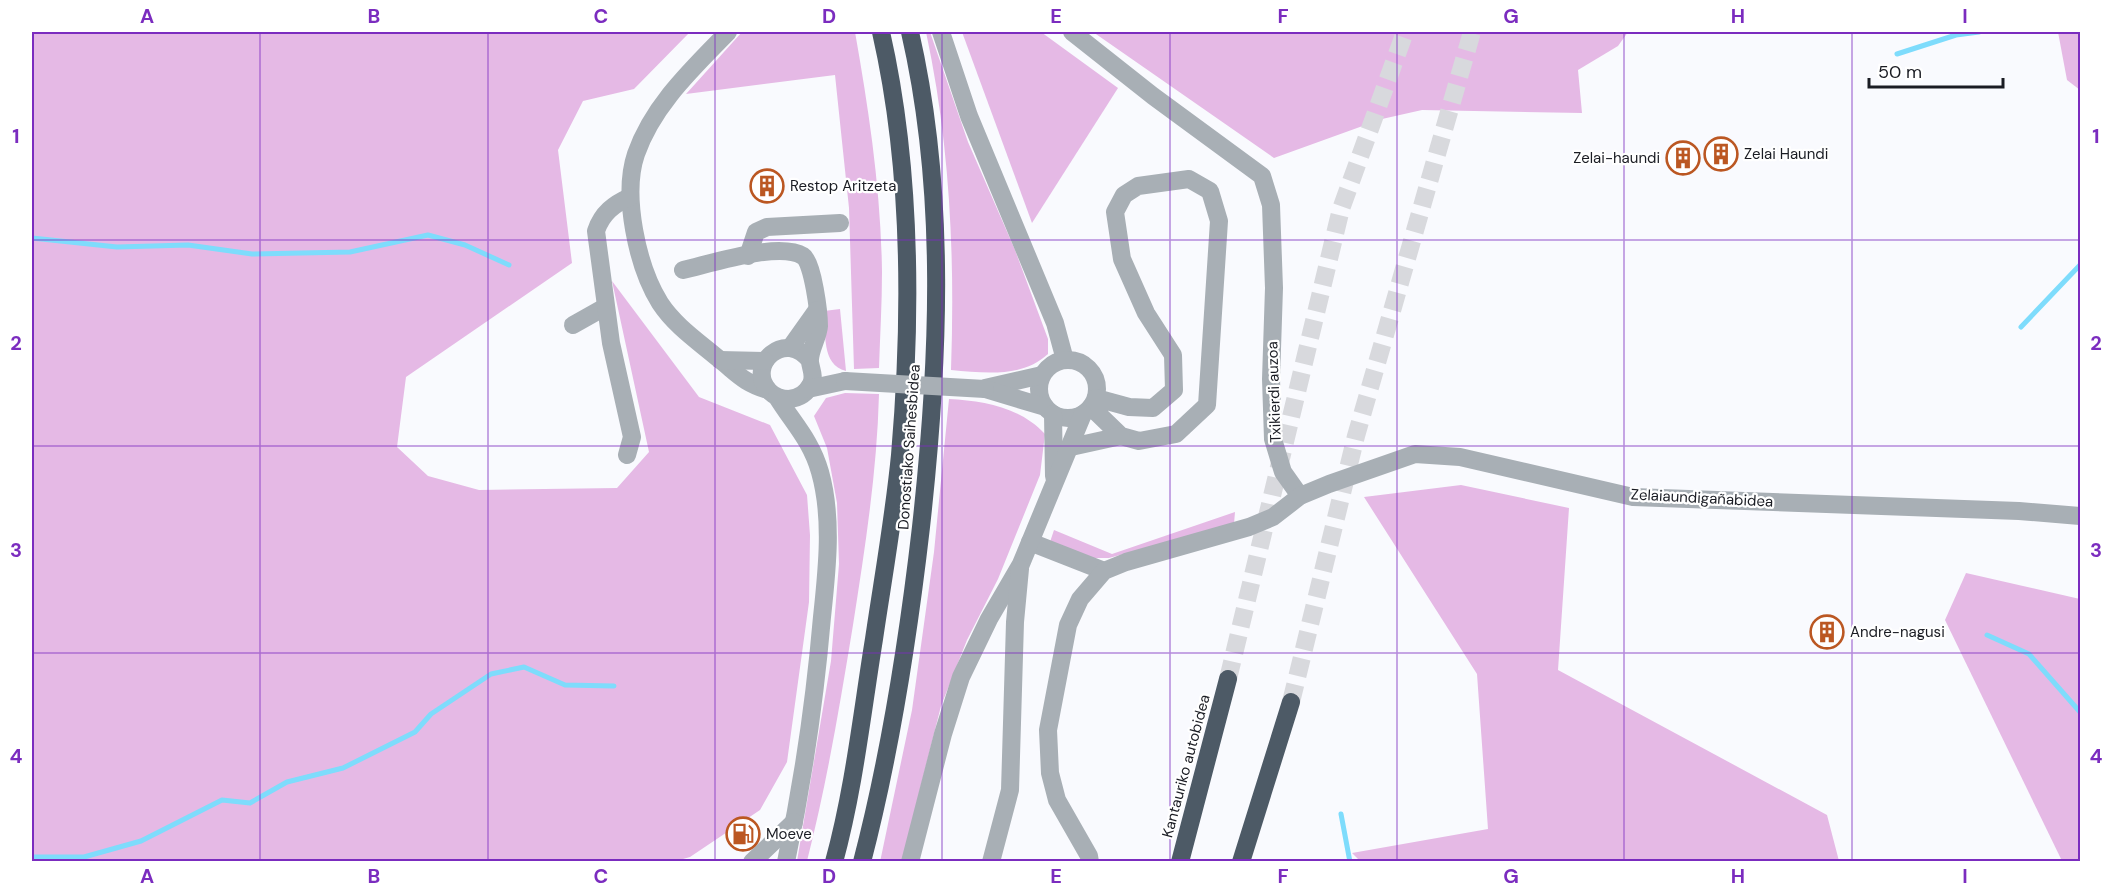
<svg xmlns="http://www.w3.org/2000/svg" width="2112" height="893" font-family="'DM Sans',sans-serif">
	<style>
		.green { fill: #e5b9e5 }
		.lines { fill: none; stroke-linecap: round; stroke-linejoin: round }
		.stream { stroke: #7edcfc; stroke-width: 5 }
		.highway-tunnel { stroke: #d8d9dd; stroke-width: 18; stroke-dasharray: 18 9; stroke-linecap: butt }
		.minor { stroke: #a8afb5; stroke-width: 18 }
		.highway { stroke: #4d5a66; stroke-width: 18 }
		.minor-bridge { stroke: #a8afb5; stroke-width: 18 }
		.grid { fill: none; stroke: #7b2cbf; stroke-width: 1.5; stroke-opacity: 0.55 }
		.labels { text-anchor: middle; dominant-baseline: central; stroke-width: 4.5; stroke-linejoin: round; paint-order: stroke }
		.poi-label { font-size: 15px; fill: #1a1c23; stroke: #fff; text-anchor: start }
		.street-label { font-size: 15px; fill: #1a1c23; stroke: #fff }
		.neatline { fill: none; stroke: #7b2cbf; stroke-width: 2 }
		.grid-label { font-size: 20px; text-anchor: middle; font-weight: bold; fill: #7b2cbf }
	</style>
	<rect width="100%" height="100%" fill="#f9fafe"/>
	<!-- green -->
	<g class="green">
		<polygon points="32,32 690,32 634,89 583,101 558,150 572,263 406,377 397,447 428,476 479,490 617,488 649,452 612,281 699,397 770,425 807,495 810,535 809,602 787,762 760,810 690,857 676,861 32,861"/>
		<path d="M742,32h113c14,79 26,159 27,240 0,32 -2,64 -3,96l-25,1 -5,-161 -14,-133 -149,19z"/>
		<path d="M926,32h4l38,110 47,108 33,89v15c-26,24 -63,19 -97,16 4,-114 -1,-226 -25,-338z"/>
		<polygon points="962,32 1041,32 1118,88 1032,223"/>
		<polygon points="1093,32 1628,32 1618,46 1578,70 1582,113 1422,110 1382,119 1274,158"/>
		<polygon points="2058,32 2080,32 2080,90 2067,80"/>
		<path d="M840,309l6,62c-25,-6 -20,-39 -22,-60z"/>
		<path d="M845,393l34,1c-2,78 -14,154 -26,231 -13,79 -26,158 -46,236h-10l34,-200 8,-97 -2,-61 -10,-55 -13,-32 12,-18z"/>
		<path d="M949,399c35,2 71,8 96,35l-5,41 -42,104 -31,61 -26,66 -39,155 -22,1 32,-152 22,-158z"/>
		<polygon points="1461,485 1569,508 1558,670 1827,815 1839,861 1360,861 1352,853 1488,829 1477,674 1364,497"/>
		<polygon points="1235,512 1234,524 1109,558 1093,558 1050,542 1054,530 1112,554"/>
		<polygon points="1966,573 2080,599 2080,861 2062,861 1945,620"/>
	</g>
	<g class="lines">
		<!-- stream -->
		<g class="stream">
			<polyline points="1897,54 1956,35 1979,32"/>
			<polyline points="32,238 117,247 188,245 252,254 350,252 428,235 465,245 509,265"/>
			<polyline points="2021,327 2080,265"/>
			<polyline points="1987,635 2029,654 2080,712"/>
			<polyline points="1341,814 1350,862"/>
			<polyline points="32,857 84,857 141,841 222,800 250,803 287,782 343,768 415,732 431,714 491,674 524,667 565,685 614,686"/>
		</g>
		<!-- highway-tunnel -->
		<g class="highway-tunnel">
			<polyline points="1228,679 1341,209 1405,32"/>
			<polyline points="1291,702 1356,436 1472,32"/>
		</g>
		<!-- minor -->
		<g class="minor">
			<path d="M728,32c-35,36 -75,73 -92,122 -14,41 1,112 24,149 15,23 39,39 59,56 19,15 25,24 49,31"/>
			<polyline points="941,32 969,116 1055,323 1065,360"/>
			<polyline points="1072,32 1153,96 1262,176 1271,205 1274,288 1271,379 1273,439 1283,472 1300,496"/>
			<polyline points="748,256 756,232 767,227 840,223"/>
			<path d="M683,270c27,-6 96,-29 120,-14 10,6 16,58 16,70 -1,12 -10,25 -9,36 1,8 5,14 1,22 -4,9 -12,14 -22,15 -7,0 -15,-3 -20,-8 -24,-26 17,-63 41,-30"/>
			<polyline points="573,325 605,307"/>
			<polyline points="790,348 817,310"/>
			<polyline points="720,360 765,361"/>
			<circle cx="1068" cy="389" r="29"/>
			<polyline points="985,388 1042,375"/>
			<polyline points="808,389 845,381"/>
			<polyline points="985,389 1045,407"/>
			<path d="M777,397c16,26 34,43 43,75 13,46 7,98 2,145 -7,82 -19,164 -36,245"/>
			<polyline points="1091,407 1121,436 1139,441 1176,434 1207,405 1219,221 1210,191 1189,179 1138,186 1124,195 1115,212 1122,259 1146,313 1173,355 1174,390 1153,408 1129,407 1096,398"/>
			<polyline points="1053,414 1054,476"/>
			<polyline points="1071,447 1121,436"/>
			<path d="M627,455l5,-18 -21,-94 -15,-112c6,-18 18,-27 34,-34"/>
			<polyline points="1030,542 1104,571"/>
			<polyline points="752,862 794,822"/>
			<polyline points="910,862 943,734 961,677 989,619 1021,564 1083,414"/>
			<polyline points="991,862 1010,790 1015,622 1020,569"/>
			<polyline points="1090,862 1089,856 1057,800 1050,773 1048,730 1068,625 1080,599 1104,571 1126,562 1249,527 1273,517 1300,496 1329,484 1415,454 1460,457 1633,497 2019,511 2080,516"/>
		</g>
		<!-- highway -->
		<g class="highway">
			<path d="M834,862c20,-73 28,-149 40,-223 9,-61 20,-122 26,-184 12,-139 12,-287 -19,-423"/>
			<path d="M862,862c29,-111 46,-222 59,-335 18,-163 26,-334 -11,-495"/>
			<polyline points="1180,862 1228,679"/>
			<polyline points="1241,862 1291,702"/>
		</g>
		<!-- minor-bridge -->
		<polyline class="minor-bridge" points="845,381 985,389"/>
	</g>
	<!-- grid -->
	<path class="grid" d="M260,32v830M488,32v830M715,32v830M942,32v830M1170,32v830M1397,32v830M1624,32v830M1852,32v830M32,240h2048M32,446h2048M32,653h2048"/>
	<!-- icons -->
	<defs>
		<symbol id="building-ring" viewBox="-11 -11 22 22"><circle r="9.5" fill="#fff" stroke="#bb5722" stroke-width="1.5"/><path d="M-4-6H4V6H1V3H-1V6H-4ZM-2.5-4.3h1.7v1.8h-1.7ZM.8-4.3h1.7v1.8H.8ZM-2.5-1h1.7V.8h-1.7ZM.8-1h1.7V.8H.8Z" fill="#bb5722"/></symbol>
		<symbol id="fuel-ring" viewBox="-11 -11 22 22"><circle r="9.5" fill="#fff" stroke="#bb5722" stroke-width="1.5"/><path d="M-5.5-6h7V0h2V4h1.3V-2.5L3-4.5l.8-.8L6-3V5H2.5V1h-1V6h-7ZM-4.2-4.7v3.2H.2V-4.7Z" fill="#bb5722"/></symbol>
	</defs>
	<g fill-rule="evenodd">
		<use href="#building-ring" x="1702" y="135" width="38" height="38"/>
		<use href="#building-ring" x="1664" y="139" width="38" height="38"/>
		<use href="#building-ring" x="748" y="167" width="38" height="38"/>
		<use href="#building-ring" x="1808" y="613" width="38" height="38"/>
		<use href="#fuel-ring" x="724" y="815" width="38" height="38"/>
	</g>
	<g class="labels">
		<!-- poi labels -->
		<g class="poi-label">
			<text x="1744" y="154">Zelai Haundi</text>
			<text x="1660" y="158" text-anchor="end">Zelai-haundi</text>
			<text x="790" y="186">Restop Aritzeta</text>
			<text x="1850" y="632">Andre-nagusi</text>
			<text x="766" y="834">Moeve</text>
		</g>
		<!-- street labels -->
		<g class="street-label">
			<text transform="translate(1274 392) rotate(-92)">Txikierdi auzoa</text>
			<text transform="translate(909 447) rotate(-86)">Donostiako Saihesbidea</text>
			<text transform="translate(1702 498) rotate(3)">Zelaiaundigañabidea</text>
			<text transform="translate(1186 766) rotate(-75)">Kantauriko autobidea</text>
		</g>
	</g>
	<!-- border -->
	<rect width="2112" height="893" fill="none" stroke="#ffffff" stroke-width="66"/>
	<!-- scale -->
	<path d="M1869 78v9h134v-9" fill="none" stroke="#1a1c23" stroke-width="3"/>
	<text x="1878" y="78" font-size="18" fill="#1a1c23" stroke="#ffffff" stroke-width="4.5" paint-order="stroke">50 m</text>
	<rect x="33" y="33" width="2046" height="827" class="neatline"/>
	<g class="grid-label">
		<text x="147" y="23">A</text>
		<text x="374" y="23">B</text>
		<text x="601" y="23">C</text>
		<text x="829" y="23">D</text>
		<text x="1056" y="23">E</text>
		<text x="1283" y="23">F</text>
		<text x="1511" y="23">G</text>
		<text x="1738" y="23">H</text>
		<text x="1965" y="23">I</text>
		<text x="16" y="143">1</text>
		<text x="2096" y="143">1</text>
		<text x="16" y="350">2</text>
		<text x="2096" y="350">2</text>
		<text x="16" y="557">3</text>
		<text x="2096" y="557">3</text>
		<text x="16" y="763">4</text>
		<text x="2096" y="763">4</text>
		<text x="147" y="883">A</text>
		<text x="374" y="883">B</text>
		<text x="601" y="883">C</text>
		<text x="829" y="883">D</text>
		<text x="1056" y="883">E</text>
		<text x="1283" y="883">F</text>
		<text x="1511" y="883">G</text>
		<text x="1738" y="883">H</text>
		<text x="1965" y="883">I</text>
	</g>
</svg>
